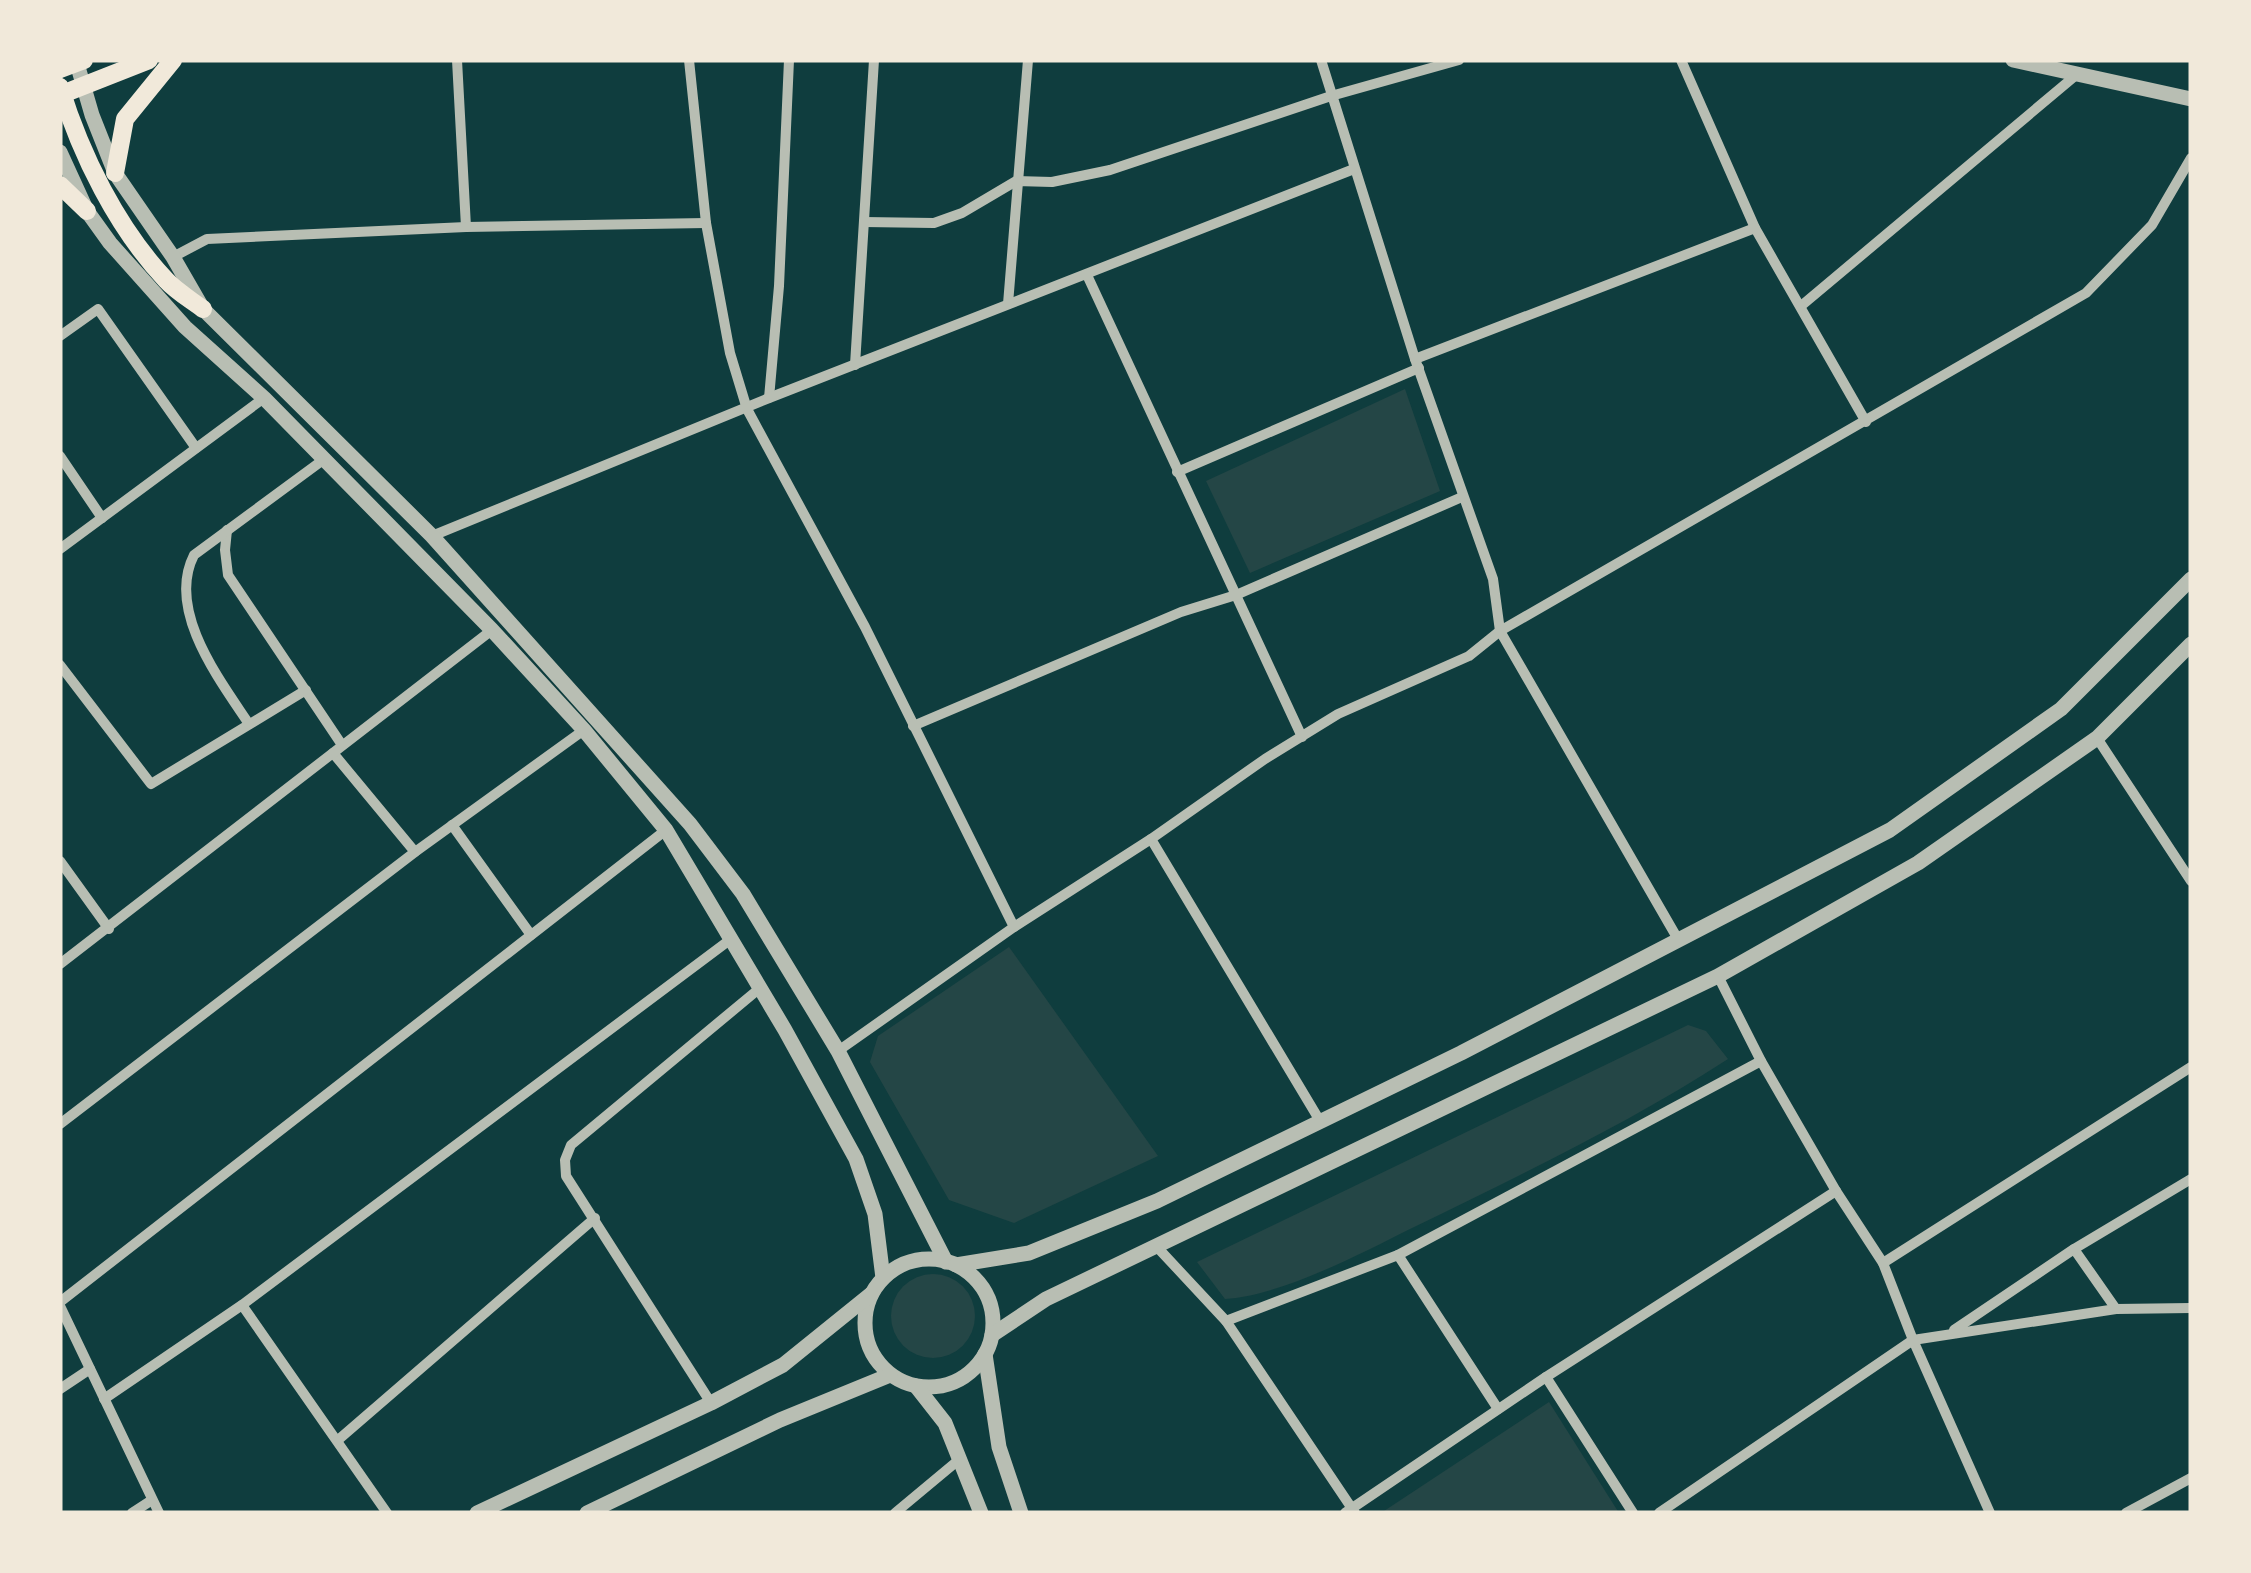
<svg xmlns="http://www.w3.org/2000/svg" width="2251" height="1573" font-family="'PT Sans',sans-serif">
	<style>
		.green { fill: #244646 }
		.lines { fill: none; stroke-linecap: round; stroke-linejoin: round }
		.minor { stroke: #b8beb3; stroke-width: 10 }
		.tertiary { stroke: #b8beb3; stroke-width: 15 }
		.secondary { stroke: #f1e9da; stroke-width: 18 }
	</style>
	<rect width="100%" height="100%" fill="#0f3d3e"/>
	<!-- green -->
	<g class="green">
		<polygon points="1405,389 1440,491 1250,573 1206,481"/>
		<polygon points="1009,947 1158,1156 1014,1223 949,1200 870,1062 878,1036"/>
		<path d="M1688,1025l18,6 22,28c-100,65 -210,117 -318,170 -50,25 -130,67 -185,70l-28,-37z"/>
		<circle cx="933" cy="1316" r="42"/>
		<polygon points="1549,1402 1619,1513 1381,1513"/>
	</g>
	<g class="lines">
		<!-- minor -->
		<g class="minor">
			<polyline points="457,60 466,227"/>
			<polyline points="689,60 706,223 730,353 747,409 865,627 1014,927"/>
			<polyline points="1321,60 1415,359 1493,579 1500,631 1679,941"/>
			<polyline points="1681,60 1755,228 1866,422"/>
			<polyline points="864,222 934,223 962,213 1016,181 1052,182 1110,170 1331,96 1459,60"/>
			<polyline points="173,257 207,239 466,227 706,223"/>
			<polyline points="1087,275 1302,737"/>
			<polyline points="1008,304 1028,60"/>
			<polyline points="1801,306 2075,76"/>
			<polyline points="60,336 98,309 196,448"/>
			<polyline points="1415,359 1755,228"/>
			<polyline points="855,365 874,60"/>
			<polyline points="769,398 779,286 789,60"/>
			<polyline points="60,456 102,518"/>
			<polyline points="1177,472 1419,368"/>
			<polyline points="227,530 225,550 228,575 342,745"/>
			<polyline points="432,536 769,398 1354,169"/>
			<polyline points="60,549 264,398"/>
			<polyline points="60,665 151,784 306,690"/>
			<path d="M249,724c-30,-45 -83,-114 -55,-169l129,-95"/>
			<polyline points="913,726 1181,612 1236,595 1462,497"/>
			<polyline points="2097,738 2191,881"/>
			<polyline points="333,753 415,852"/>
			<polyline points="452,825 531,935"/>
			<polyline points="1151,839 1320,1121"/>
			<polyline points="60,861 109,929"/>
			<polyline points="60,964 492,630"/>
			<polyline points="1718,976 1761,1061 1836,1191 1883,1263 1913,1340 2116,1309 2191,1308"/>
			<polyline points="838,1051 1014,927 1151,839 1265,759 1338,714 1469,656 1500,631 2086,293 2152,225 2191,158"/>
			<polyline points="60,1124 415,852 584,730"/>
			<polyline points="1157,1247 1226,1321 1355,1513"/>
			<polyline points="2074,1249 2116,1309"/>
			<polyline points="1398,1255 1498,1409"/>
			<polyline points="1883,1263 2191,1067"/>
			<polyline points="60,1302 666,830"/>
			<polyline points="242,1305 387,1513"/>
			<polyline points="60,1306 159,1513"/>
			<polyline points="1226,1321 1398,1255 1761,1061"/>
			<polyline points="1954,1330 2074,1249 2191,1179"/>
			<polyline points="1546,1377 1633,1513"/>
			<polyline points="60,1389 90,1369"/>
			<polyline points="104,1399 242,1305 731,939"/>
			<polyline points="711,1403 566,1176 565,1160 571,1145 760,988"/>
			<polyline points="338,1440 595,1218"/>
			<polyline points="132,1513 152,1500"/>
			<polyline points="895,1513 961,1458"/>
			<polyline points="1345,1513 1546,1377 1836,1191"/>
			<polyline points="1659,1513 1913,1340 1990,1513"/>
			<polyline points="2126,1513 2191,1478"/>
		</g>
		<!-- tertiary -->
		<g class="tertiary">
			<polyline points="76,60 92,115 115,173 173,257 203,309 432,536 690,824 743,894 838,1051 946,1262"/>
			<polyline points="2013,60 2191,99"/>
			<polyline points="60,152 87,211 110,243 185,327 264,398 492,630 584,730 666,830 785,1030 856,1159 875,1214 883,1278"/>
			<circle cx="929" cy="1323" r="64"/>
			<polyline points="956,1265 1029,1253 1157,1201 1461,1053 1890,830 2061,709 2191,579"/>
			<polyline points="992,1335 1046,1299 1718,976 1918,863 2097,738 2191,644"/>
			<polyline points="985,1354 999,1447 1021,1513"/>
			<polyline points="916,1386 945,1423 981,1513"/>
			<polyline points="477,1513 711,1403 783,1365 871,1294"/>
			<polyline points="587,1513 780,1420 890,1375"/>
		</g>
		<!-- secondary -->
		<g class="secondary">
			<polyline points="60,69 84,60"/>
			<path d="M60,87c21,68 57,141 106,193 10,11 25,20 37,29"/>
			<polyline points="60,95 149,60"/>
			<polyline points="115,173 125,119 173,60"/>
			<polyline points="60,185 87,211"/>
		</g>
	</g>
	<!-- border -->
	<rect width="2251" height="1573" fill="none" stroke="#f1e9da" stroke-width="125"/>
</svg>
